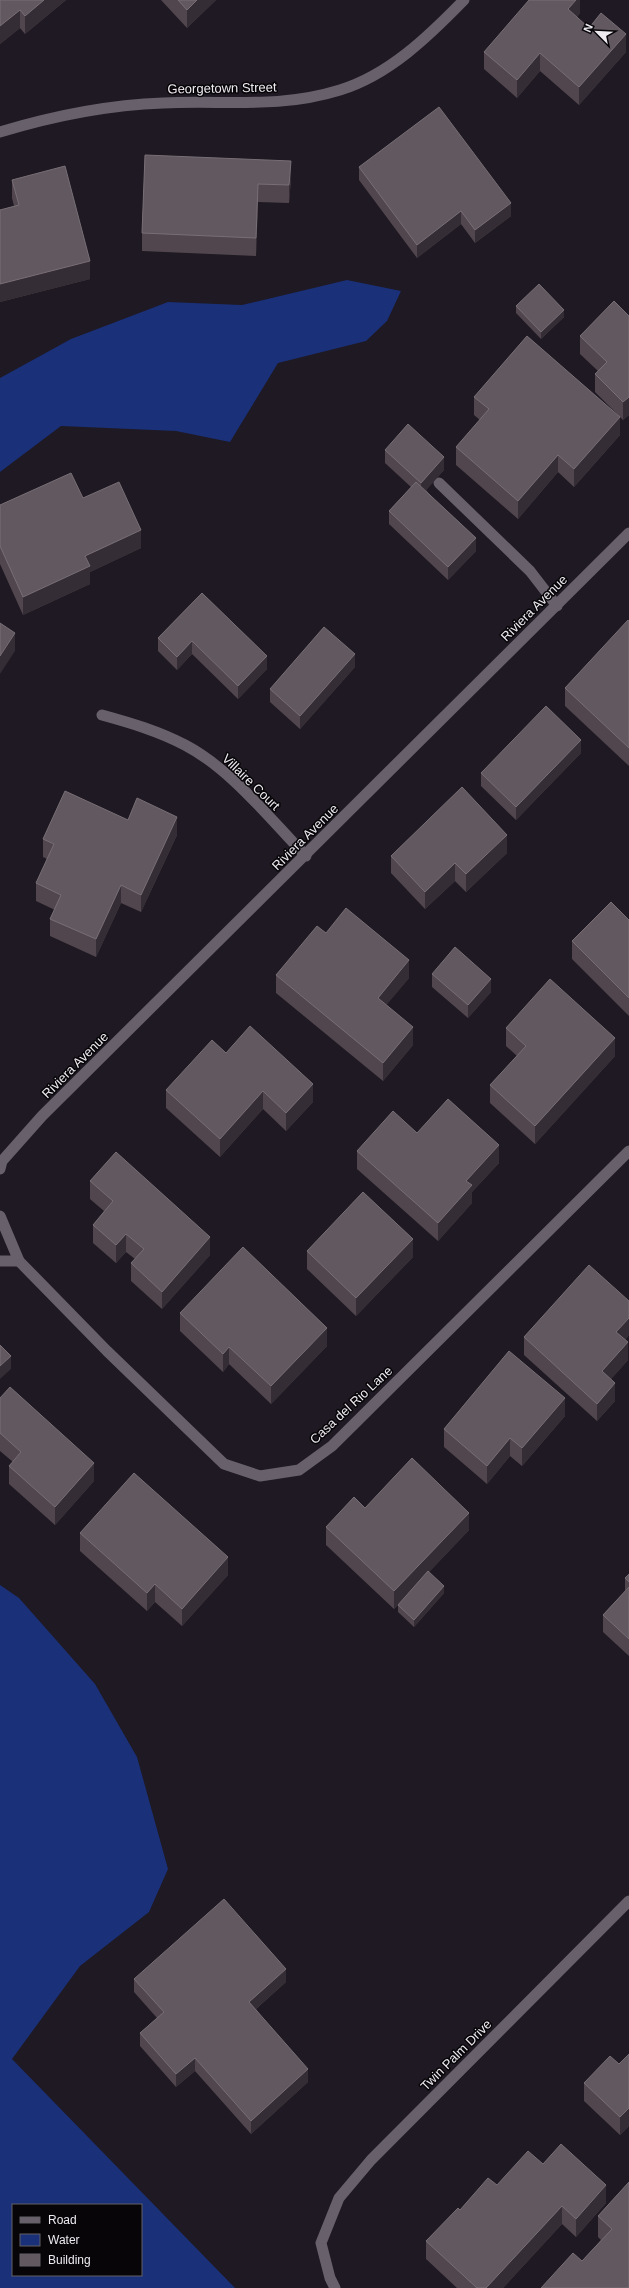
<svg xmlns="http://www.w3.org/2000/svg" width="629" height="2288" font-family="Arial,sans-serif">
	<style>
		.water { fill: #1a3078; fill-rule: evenodd }
		.lines { fill: none; stroke-linecap: round; stroke-linejoin: round }
		.service { stroke: #68616c; stroke-width: 11 }
		.minor { stroke: #68616c; stroke-width: 11 }
		.wall { fill: #51464e }
		.shaded-wall { fill: #352d35 }
		.building { fill: #625860; stroke: #786f76 }
		.labels { text-anchor: middle; dominant-baseline: central; stroke-width: 3; stroke-linejoin: round; paint-order: stroke }
		.street-label { font-size: 13px; fill: #eeeaf0; stroke: #070508 }
	</style>
	<rect width="100%" height="100%" fill="#1e1922"/>
	<!-- water -->
	<g class="water">
		<polygon points="347,280 401,291 387,321 366,341 278,363 230,442 176,431 61,426 0,472 0,378 71,339 168,302 242,305"/>
		<path d="M0,1585l19,13 76,86 42,73 31,112 -19,43 -69,54 -68,93 223,229h-235zM13,2205h128v70h-128z"/>
	</g>
	<g class="lines">
		<!-- service -->
		<polyline class="service" points="439,483 530,571 557,606"/>
		<!-- minor -->
		<g class="minor">
			<path d="M0,132c53,-16 107,-27 163,-29 62,-3 116,6 177,-13 49,-15 89,-54 124,-90"/>
			<path d="M102,715c29,8 56,16 83,30 46,24 85,74 121,111"/>
			<polyline points="0,1169 2,1161 42,1116 629,533"/>
			<polyline points="0,1216 19,1261 107,1351 224,1464 260,1476 299,1470 332,1446 629,1151"/>
			<polyline points="0,1261 19,1261"/>
			<polyline points="335,2288 330,2278 321,2243 339,2198 371,2160 629,1901"/>
		</g>
	</g>
	<!-- wall -->
	<g class="wall">
		<polygon points="0,0 66,0 25,34 20,28 0,44"/>
		<polygon points="161,0 216,0 187,28"/>
		<polygon points="580,0 580,13 577,17 589,28 626,52 579,105 540,71 517,98 484,69 484,52"/>
		<polygon points="145,155 291,179 289,203 258,202 256,256 142,251 142,233"/>
		<polygon points="359,167 511,216 475,243 461,224 417,258 359,180"/>
		<polygon points="12,180 90,279 0,302 0,210 14,206 12,198"/>
		<polygon points="516,306 564,317 541,339 516,313"/>
		<polygon points="629,316 629,415 623,420 620,417 620,435 574,487 558,472 518,519 456,465 456,447 480,420 474,415 474,397 620,417 595,392 595,374 598,371 580,354 580,336"/>
		<polygon points="385,450 444,470 426,490 476,551 448,580 389,524 389,511 411,487 385,463"/>
		<polygon points="83,498 141,548 90,572 90,584 23,615 0,564 0,505"/>
		<polygon points="202,593 267,669 238,699 192,654 177,670 158,651 158,638"/>
		<polygon points="629,621 629,766 565,706 565,688"/>
		<polygon points="355,667 300,729 270,702 270,689"/>
		<polygon points="581,753 516,820 481,786 481,773"/>
		<polygon points="128,820 177,835 141,912 121,903 96,957 50,936 50,919 55,910 36,901 36,883 47,859 43,857 43,839"/>
		<polygon points="507,853 466,892 455,881 425,909 391,873 391,856"/>
		<polygon points="629,920 629,1016 572,959 572,941"/>
		<polygon points="326,933 409,978 386,1005 413,1045 383,1081 276,993 276,975"/>
		<polygon points="432,974 491,992 468,1018 432,987"/>
		<polygon points="506,1028 615,1056 535,1144 490,1103 490,1085 517,1056 506,1046"/>
		<polygon points="226,1053 313,1102 286,1131 263,1109 220,1157 166,1108 166,1090"/>
		<polygon points="417,1133 499,1163 472,1192 472,1203 438,1241 357,1169 357,1151"/>
		<polygon points="90,1181 210,1255 162,1309 131,1281 131,1263 135,1259 126,1252 116,1263 93,1243 93,1225 104,1211 90,1199"/>
		<polygon points="307,1251 413,1257 356,1316 307,1269"/>
		<polygon points="629,1301 629,1335 625,1340 628,1360 611,1379 615,1401 597,1421 524,1355 524,1337"/>
		<polygon points="180,1313 327,1346 271,1404 229,1364 223,1372 180,1331"/>
		<polygon points="0,1398 94,1481 55,1525 9,1484 9,1466 13,1462 0,1451"/>
		<polygon points="565,1416 522,1466 510,1456 487,1484 444,1447 444,1429"/>
		<polygon points="365,1508 469,1530 429,1572 444,1593 414,1627 398,1612 398,1605 394,1609 326,1545 326,1527"/>
		<polygon points="80,1533 228,1575 182,1626 155,1602 147,1611 80,1551"/>
		<polygon points="629,1574 629,1656 603,1632 603,1615 625,1591 625,1578"/>
		<polygon points="134,1979 286,1982 256,2009 308,2082 251,2134 195,2071 176,2087 140,2046 140,2033 157,2018 134,1992"/>
		<polygon points="629,2054 629,2126 620,2135 584,2101 584,2083 619,2064"/>
		<polygon points="543,2164 606,2203 576,2237 562,2224 503,2288 457,2288 426,2259 426,2241 460,2210 497,2185"/>
		<polygon points="629,2182 629,2288 582,2261 601,2240 598,2237 598,2216"/>
	</g>
	<!-- shaded-wall -->
	<g class="shaded-wall">
		<polygon points="44,0 66,0 25,34 25,16"/>
		<polygon points="197,0 216,0 187,28 187,10"/>
		<polygon points="576,0 580,0 580,13 568,27 568,9"/>
		<polygon points="20,10 20,28 0,44 0,26"/>
		<polygon points="626,34 626,52 579,105 579,87"/>
		<polygon points="540,53 540,71 517,98 517,80"/>
		<polygon points="291,161 291,179 289,203 289,185"/>
		<polygon points="258,184 258,202 256,256 256,238"/>
		<polygon points="511,203 511,216 475,243 475,230"/>
		<polygon points="461,211 461,224 417,258 417,245"/>
		<polygon points="90,261 90,279 0,302 0,284"/>
		<polygon points="564,310 564,317 541,339 541,332"/>
		<polygon points="629,397 629,415 623,420 623,402"/>
		<polygon points="620,417 620,435 574,487 574,469"/>
		<polygon points="558,455 558,472 518,519 518,501"/>
		<polygon points="444,457 444,470 421,496 421,483"/>
		<polygon points="141,530 141,548 90,572 90,584 23,615 23,597 85,556"/>
		<polygon points="476,538 476,551 448,580 448,567"/>
		<polygon points="15,633 15,651 0,674 0,656"/>
		<polygon points="192,641 192,654 177,670 177,657"/>
		<polygon points="355,654 355,667 300,729 300,716"/>
		<polygon points="267,656 267,669 238,699 238,686"/>
		<polygon points="581,740 581,753 516,820 516,807"/>
		<polygon points="177,817 177,835 141,912 141,895"/>
		<polygon points="507,835 507,853 466,892 466,874"/>
		<polygon points="455,863 455,881 425,909 425,892"/>
		<polygon points="121,885 121,903 96,957 96,939"/>
		<polygon points="409,960 409,978 378,1015 378,998"/>
		<polygon points="491,979 491,992 468,1018 468,1005"/>
		<polygon points="413,1027 413,1045 383,1081 383,1063"/>
		<polygon points="615,1038 615,1056 535,1144 535,1126"/>
		<polygon points="313,1084 313,1102 286,1131 286,1113"/>
		<polygon points="263,1091 263,1109 220,1157 220,1139"/>
		<polygon points="499,1145 499,1163 472,1192 472,1203 438,1241 438,1223 466,1181"/>
		<polygon points="126,1234 126,1252 116,1263 116,1245"/>
		<polygon points="210,1237 210,1255 162,1309 162,1292"/>
		<polygon points="413,1239 413,1257 356,1316 356,1298"/>
		<polygon points="629,1318 629,1335 616,1350 616,1332"/>
		<polygon points="327,1328 327,1346 271,1404 271,1386"/>
		<polygon points="628,1342 628,1360 602,1389 602,1371"/>
		<polygon points="229,1347 229,1364 223,1372 223,1354"/>
		<polygon points="11,1356 11,1369 0,1379 0,1366"/>
		<polygon points="615,1383 615,1401 597,1421 597,1404"/>
		<polygon points="565,1398 565,1416 522,1466 522,1448"/>
		<polygon points="510,1438 510,1456 487,1484 487,1466"/>
		<polygon points="94,1463 94,1481 55,1525 55,1507"/>
		<polygon points="469,1513 469,1530 394,1609 394,1591"/>
		<polygon points="228,1557 228,1575 182,1626 182,1609"/>
		<polygon points="155,1584 155,1602 147,1611 147,1593"/>
		<polygon points="444,1586 444,1593 414,1627 414,1620"/>
		<polygon points="286,1969 286,1982 249,2015 249,2002"/>
		<polygon points="195,2058 195,2071 176,2087 176,2074"/>
		<polygon points="308,2069 308,2082 251,2134 251,2121"/>
		<polygon points="629,2108 629,2126 620,2135 620,2117"/>
		<polygon points="606,2185 606,2203 576,2237 576,2219"/>
		<polygon points="562,2206 562,2224 503,2288 486,2288"/>
	</g>
	<!-- building -->
	<g class="building">
		<polygon points="0,0 44,0 25,16 20,10 0,26"/>
		<polygon points="178,0 197,0 187,10"/>
		<polygon points="529,0 576,0 568,9 589,28 601,13 626,34 579,87 540,53 517,80 484,52"/>
		<polygon points="439,107 511,203 475,230 461,211 417,245 359,167"/>
		<polygon points="145,155 291,161 289,185 258,184 256,238 142,233"/>
		<polygon points="65,166 90,261 0,284 0,210 19,205 12,180"/>
		<polygon points="539,284 564,310 541,332 516,306"/>
		<polygon points="614,301 629,316 629,397 623,402 595,374 607,362 580,336"/>
		<polygon points="527,336 620,417 574,469 558,455 518,501 456,447 489,409 474,397"/>
		<polygon points="408,424 444,457 421,483 385,450"/>
		<polygon points="71,473 83,498 119,482 141,530 85,556 90,566 23,597 0,546 0,505"/>
		<polygon points="416,482 476,538 448,567 389,511"/>
		<polygon points="202,593 267,656 238,686 192,641 177,657 158,638"/>
		<polygon points="628,620 629,621 629,748 565,688"/>
		<polygon points="0,623 15,633 0,656"/>
		<polygon points="324,627 355,654 300,716 270,689"/>
		<polygon points="546,706 581,740 516,807 481,773"/>
		<polygon points="462,787 507,835 466,874 455,863 425,892 391,856"/>
		<polygon points="65,791 128,820 137,798 177,817 141,895 121,885 96,939 50,919 61,895 36,883 54,844 43,839"/>
		<polygon points="611,902 629,920 629,998 572,941"/>
		<polygon points="346,908 409,960 378,998 413,1027 383,1063 276,975 317,926 326,933"/>
		<polygon points="455,947 491,979 468,1005 432,974"/>
		<polygon points="550,979 615,1038 535,1126 490,1085 526,1046 506,1028"/>
		<polygon points="250,1026 313,1084 286,1113 263,1091 220,1139 166,1090 212,1040 226,1053"/>
		<polygon points="448,1099 499,1145 466,1181 472,1185 438,1223 357,1151 393,1111 417,1133"/>
		<polygon points="116,1152 210,1237 162,1292 131,1263 144,1249 126,1234 116,1245 93,1225 113,1201 90,1181"/>
		<polygon points="363,1192 413,1239 356,1298 307,1251"/>
		<polygon points="243,1247 327,1328 271,1386 229,1347 223,1354 180,1313"/>
		<polygon points="589,1265 629,1301 629,1318 616,1332 628,1342 602,1371 615,1383 597,1404 524,1337"/>
		<polygon points="0,1345 11,1356 0,1366"/>
		<polygon points="509,1351 565,1398 522,1448 510,1438 487,1466 444,1429"/>
		<polygon points="10,1387 94,1463 55,1507 9,1466 21,1452 0,1433 0,1398"/>
		<polygon points="412,1458 469,1513 394,1591 326,1527 354,1497 365,1508"/>
		<polygon points="134,1473 228,1557 182,1609 155,1584 147,1593 80,1533"/>
		<polygon points="428,1571 444,1586 414,1620 398,1605"/>
		<polygon points="629,1574 629,1582 625,1578"/>
		<polygon points="629,1587 629,1639 603,1615"/>
		<polygon points="224,1899 286,1969 249,2002 308,2069 251,2121 195,2058 176,2074 140,2033 164,2012 134,1979"/>
		<polygon points="629,2054 629,2108 620,2117 584,2083 610,2056 619,2064"/>
		<polygon points="561,2144 606,2185 576,2219 562,2206 486,2288 477,2288 426,2241 458,2208 460,2210 488,2178 497,2185 528,2151 543,2164"/>
		<polygon points="629,2182 629,2288 541,2288 573,2253 582,2261 612,2229 598,2216"/>
	</g>
	<g class="labels">
		<!-- street labels -->
		<g class="street-label">
			<text transform="translate(222 88) rotate(-1)">Georgetown Street</text>
			<text transform="translate(534 608) rotate(-45)">Riviera Avenue</text>
			<text transform="translate(251 782) rotate(44)">Villaire Court</text>
			<text transform="translate(305 837) rotate(-45)">Riviera Avenue</text>
			<text transform="translate(75 1065) rotate(-45)">Riviera Avenue</text>
			<text transform="translate(351 1405) rotate(-43)">Casa del Rio Lane</text>
			<text transform="translate(456 2055) rotate(-45)">Twin Palm Drive</text>
		</g>
	</g>
	<!-- legend -->
	<rect x="12" y="2204" width="130" height="72" fill="#070508" stroke="#636165"/>
	<rect x="20" y="2217" width="20" height="6" fill="#68616c" stroke="#636165"/>
	<text x="48" y="2224" font-size="12" fill="#eeeaf0">Road</text>
	<rect x="20" y="2234" width="20" height="12" fill="#1a3078" stroke="#636165"/>
	<text x="48" y="2244" font-size="12" fill="#eeeaf0">Water</text>
	<rect x="20" y="2254" width="20" height="12" fill="#625860" stroke="#636165"/>
	<text x="48" y="2264" font-size="12" fill="#eeeaf0">Building</text>
	<!-- north arrow -->
	<g transform="translate(597 32) rotate(294)" stroke="#070508" stroke-width="3" paint-order="stroke">
	<path d="M0-3L7 15L0 10L-7 15Z" fill="#eeeaf0"/>
	<text y="-6" font-size="11" font-weight="bold" text-anchor="middle" fill="#eeeaf0">N</text>
	</g>
</svg>
